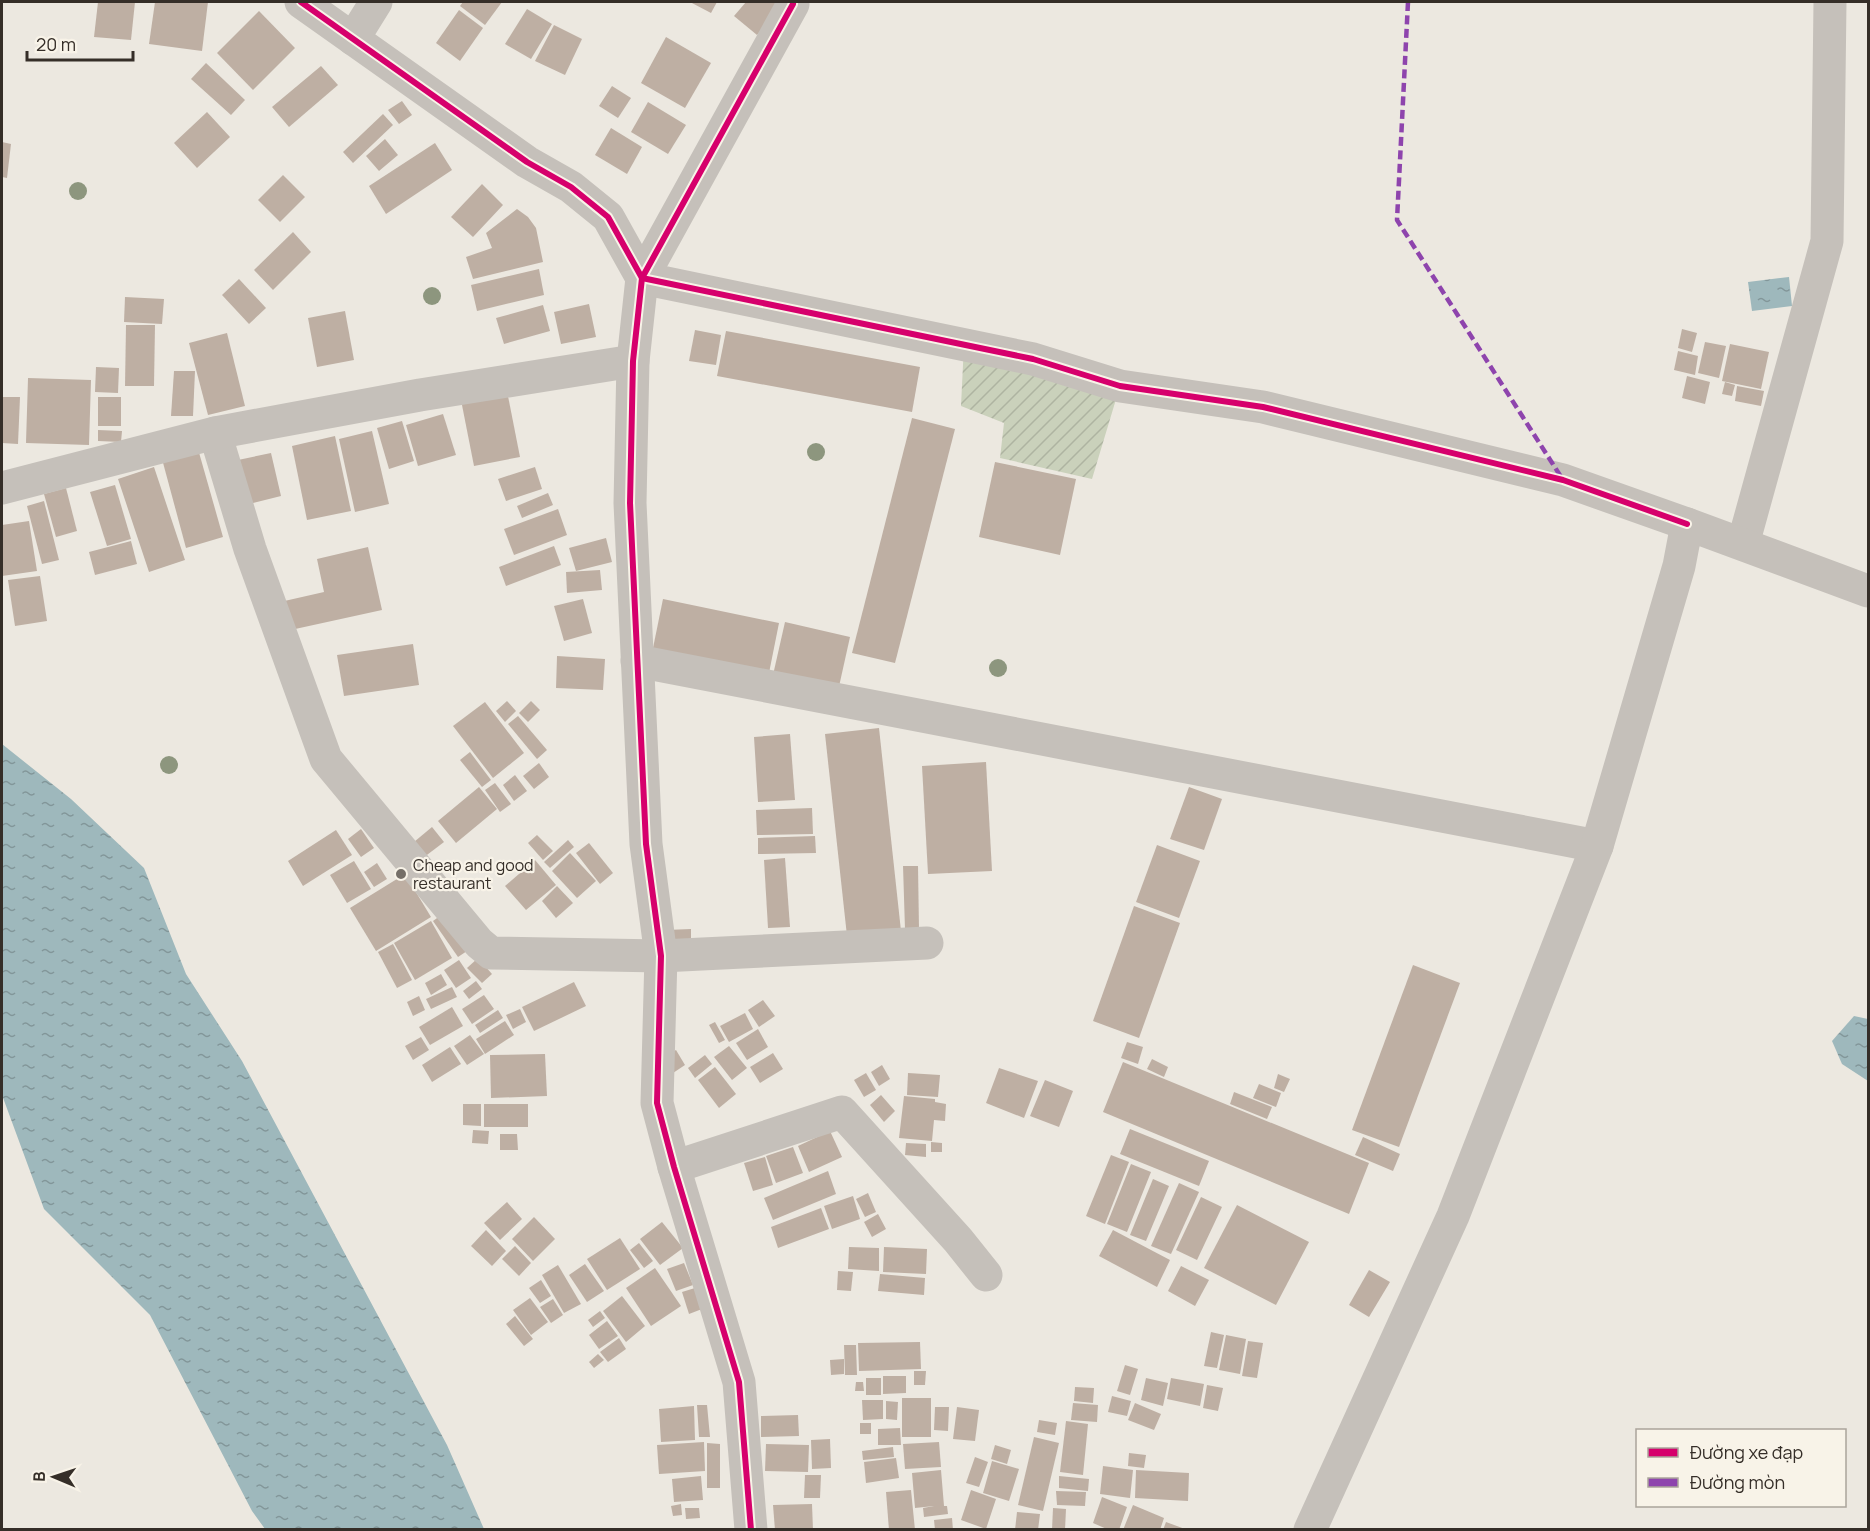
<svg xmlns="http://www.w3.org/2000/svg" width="1870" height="1531" font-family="Manrope,sans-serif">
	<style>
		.garden { fill: url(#garden-furrows) }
		.water { fill: url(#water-ripples) }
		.building { fill: #beafa3 }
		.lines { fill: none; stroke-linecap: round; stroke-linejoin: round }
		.minor { stroke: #c5c0ba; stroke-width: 33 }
		.quiet { stroke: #8e44ad; stroke-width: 4.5; stroke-dasharray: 9 4.5; stroke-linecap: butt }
		.cycleway-casing { stroke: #f8f3e8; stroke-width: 10 }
		.cycleway { stroke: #d6006c; stroke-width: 6 }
		.tree { fill: #8d967e }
		.poi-dot { fill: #756f68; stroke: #f8f3e8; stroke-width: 2 }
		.labels { text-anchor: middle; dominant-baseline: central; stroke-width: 4.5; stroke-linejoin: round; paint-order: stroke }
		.poi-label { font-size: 16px; fill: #352e28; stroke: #f8f3e8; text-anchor: start }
	</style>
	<defs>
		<pattern id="garden-furrows" width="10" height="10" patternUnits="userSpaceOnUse" patternTransform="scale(1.5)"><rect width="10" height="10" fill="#cad1bb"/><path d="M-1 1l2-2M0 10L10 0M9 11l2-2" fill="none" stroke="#aeb4a1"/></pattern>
		<pattern id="water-ripples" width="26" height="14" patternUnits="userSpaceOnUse" patternTransform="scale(1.5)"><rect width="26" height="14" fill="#9eb8bc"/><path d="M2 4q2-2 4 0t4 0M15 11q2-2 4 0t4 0" fill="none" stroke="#829699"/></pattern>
	</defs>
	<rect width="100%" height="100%" fill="#ece8e0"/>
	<!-- garden -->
	<polygon class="garden" points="964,344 1120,386 1092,479 1000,458 1004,423 961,406"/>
	<!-- water -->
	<g class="water">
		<polygon points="1789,277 1792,306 1752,311 1748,282"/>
		<polygon points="2,744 71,799 144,868 186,974 242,1061 447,1445 484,1529 265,1529 252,1511 150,1315 44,1209 2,1095"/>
		<polygon points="1854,1016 1868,1019 1868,1081 1842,1064 1832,1041"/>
	</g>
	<!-- building -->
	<g class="building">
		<polygon points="98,2 135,2 131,40 94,37"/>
		<polygon points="155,2 208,2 202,51 149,44"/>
		<polygon points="463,2 502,2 485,25 460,6"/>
		<polygon points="690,2 717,2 711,13"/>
		<polygon points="746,2 775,2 781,7 757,35 734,16"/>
		<polygon points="527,9 552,24 531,59 505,44"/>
		<polygon points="459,10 483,28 460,61 436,43"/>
		<polygon points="259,11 295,48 253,90 217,53"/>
		<polygon points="554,25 582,39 565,75 535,61"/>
		<polygon points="666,37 711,63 685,108 641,83"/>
		<polygon points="206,63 245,100 231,115 191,79"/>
		<polygon points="321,66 338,85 289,127 272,107"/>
		<polygon points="612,86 631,98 618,118 599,106"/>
		<polygon points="402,101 412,115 399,124 388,110"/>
		<polygon points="648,102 686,125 668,154 631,132"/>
		<polygon points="207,112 230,137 197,168 174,143"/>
		<polygon points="383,114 393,125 353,163 343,152"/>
		<polygon points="611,128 642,147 627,174 595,155"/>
		<polygon points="385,139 398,155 379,171 366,156"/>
		<polygon points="2,142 11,144 7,178 2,177"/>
		<polygon points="435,143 452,170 386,214 369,186"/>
		<polygon points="283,175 305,197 280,222 258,200"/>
		<polygon points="482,184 503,205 473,237 451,217"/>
		<polygon points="517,209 528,217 536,228 543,262 473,279 466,257 492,248 486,233"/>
		<polygon points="293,232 311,252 273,290 254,270"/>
		<polygon points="539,269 544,295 477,311 471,285"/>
		<polygon points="239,279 266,308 249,324 222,295"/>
		<polygon points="125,297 164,299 162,324 124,322"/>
		<polygon points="589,304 596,337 561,344 554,312"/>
		<polygon points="543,305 550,331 504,344 496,318"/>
		<polygon points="345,311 354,360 317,367 308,318"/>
		<polygon points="126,325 155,325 154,386 125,386"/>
		<polygon points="1682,329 1697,333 1692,352 1678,348"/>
		<polygon points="695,330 721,335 716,365 689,361"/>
		<polygon points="726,331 920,367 912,412 717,376"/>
		<polygon points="227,333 245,406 208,415 189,343"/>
		<polygon points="1705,342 1726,346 1719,378 1698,373"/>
		<polygon points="1730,344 1769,352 1761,389 1722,381"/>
		<polygon points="1678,351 1698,356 1695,375 1674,370"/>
		<polygon points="96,367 119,368 118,393 95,392"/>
		<polygon points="174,371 195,371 193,416 171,416"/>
		<polygon points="1687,376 1710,382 1705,404 1682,398"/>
		<polygon points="28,378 91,380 89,445 26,443"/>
		<polygon points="1725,382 1735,385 1732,396 1722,394"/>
		<polygon points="1737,386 1764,391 1761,406 1735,401"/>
		<polygon points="507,391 520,457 474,466 461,400"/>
		<polygon points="2,397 20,397 18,444 2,443"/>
		<rect x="98" y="397" width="23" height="29"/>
		<polygon points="443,414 456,455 418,466 406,425"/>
		<polygon points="912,418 955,429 895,663 852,653"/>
		<polygon points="402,421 414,461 389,469 377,428"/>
		<polygon points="98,430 122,431 121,442 98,441"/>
		<polygon points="372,431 389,504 355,512 339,439"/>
		<polygon points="335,436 351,511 307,520 292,446"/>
		<polygon points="198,449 223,537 186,548 162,459"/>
		<polygon points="271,453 281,496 249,504 238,460"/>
		<polygon points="995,462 1076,479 1060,555 979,537"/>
		<polygon points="154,467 185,560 149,572 118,479"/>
		<polygon points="535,467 542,489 506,501 498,479"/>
		<polygon points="115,485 131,539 107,546 90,492"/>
		<polygon points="66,488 77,531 56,537 44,494"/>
		<polygon points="548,493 553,505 522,518 517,506"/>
		<polygon points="44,501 59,560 42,564 27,506"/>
		<polygon points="558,509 567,535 514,555 504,529"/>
		<polygon points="29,521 37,571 2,576 2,525"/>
		<polygon points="606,538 612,562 576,571 569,548"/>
		<polygon points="131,541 137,564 95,575 89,552"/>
		<polygon points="554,546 561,565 506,586 499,567"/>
		<polygon points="368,547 382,610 286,631 280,602 324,592 317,559"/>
		<polygon points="600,570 602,590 567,593 566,572"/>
		<polygon points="40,576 47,621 15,626 8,580"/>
		<polygon points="583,599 592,633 564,641 554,606"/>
		<polygon points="663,599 779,623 769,673 653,648"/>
		<polygon points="785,622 850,637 838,691 773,675"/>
		<polygon points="413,644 419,685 344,696 337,655"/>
		<polygon points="557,656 605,659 603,690 556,688"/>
		<polygon points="507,701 516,711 505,722 496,711"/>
		<polygon points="531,701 540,710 528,722 519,713"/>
		<polygon points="485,702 524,753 493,778 453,726"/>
		<polygon points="518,716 547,750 537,759 508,724"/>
		<polygon points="879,728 901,931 847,936 825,734"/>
		<polygon points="790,734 795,800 758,802 754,737"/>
		<polygon points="470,752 491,780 482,787 460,760"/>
		<polygon points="986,762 992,871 928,874 922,766"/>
		<polygon points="539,763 549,777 534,789 523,776"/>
		<polygon points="515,775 527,791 514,801 503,785"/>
		<polygon points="495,783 511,804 500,812 485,790"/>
		<polygon points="479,787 497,809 456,843 438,821"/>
		<polygon points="1189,787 1222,799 1204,850 1170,839"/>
		<polygon points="812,808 813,834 757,835 756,810"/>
		<polygon points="432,827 444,842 419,861 408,847"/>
		<polygon points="361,829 374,848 361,857 348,839"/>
		<polygon points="336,830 352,855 303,886 288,861"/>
		<polygon points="537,835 553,851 543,860 528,843"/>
		<polygon points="815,836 816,853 758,854 758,838"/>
		<polygon points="568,840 574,847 550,868 544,862"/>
		<polygon points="589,843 613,873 600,884 576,853"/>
		<polygon points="1157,845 1200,861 1179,918 1136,902"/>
		<polygon points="570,853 596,881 577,898 552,871"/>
		<polygon points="785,858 790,927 768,928 764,860"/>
		<polygon points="535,860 556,885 526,910 505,886"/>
		<polygon points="354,861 371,889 347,903 330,875"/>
		<polygon points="377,863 387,879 374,887 364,872"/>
		<polygon points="903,866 918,866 919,929 905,930"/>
		<polygon points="405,874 431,917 376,951 350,908"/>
		<polygon points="557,886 573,903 556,918 542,901"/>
		<polygon points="1134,906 1180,923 1139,1038 1093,1021"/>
		<polygon points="448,910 473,947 458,957 433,921"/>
		<polygon points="431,921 452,958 415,980 394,943"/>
		<polygon points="691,929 691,946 667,947 666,930"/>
		<polygon points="393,944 412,980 397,988 378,952"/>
		<polygon points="478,958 492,974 482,983 467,968"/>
		<polygon points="459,960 471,978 456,988 444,970"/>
		<polygon points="1413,965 1460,983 1399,1147 1352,1130"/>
		<polygon points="441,974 447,985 431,995 425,983"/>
		<polygon points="476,981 482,989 469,999 463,991"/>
		<polygon points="574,982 586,1006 534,1031 522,1007"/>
		<polygon points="452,987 457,997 431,1009 426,999"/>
		<polygon points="484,995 494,1009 472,1024 462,1009"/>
		<polygon points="419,996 425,1010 413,1016 407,1002"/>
		<polygon points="763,1000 775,1016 759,1027 748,1010"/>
		<polygon points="452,1007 463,1026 430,1045 419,1027"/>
		<polygon points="520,1009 526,1022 513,1029 506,1015"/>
		<polygon points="498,1010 503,1018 480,1033 475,1025"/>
		<polygon points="745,1013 753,1029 729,1042 720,1026"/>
		<polygon points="505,1021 514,1035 485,1054 476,1039"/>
		<polygon points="715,1022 725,1040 719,1043 709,1025"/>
		<polygon points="758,1029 768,1047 747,1060 736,1043"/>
		<polygon points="470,1035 484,1054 467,1065 454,1046"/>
		<polygon points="421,1037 429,1050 413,1060 405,1046"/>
		<polygon points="1127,1042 1143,1047 1138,1064 1121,1058"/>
		<polygon points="729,1046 747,1068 732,1080 714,1057"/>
		<polygon points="450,1047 461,1064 432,1082 422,1065"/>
		<polygon points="676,1050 685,1065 673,1073 663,1058"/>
		<polygon points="773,1053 783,1069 760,1083 750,1067"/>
		<polygon points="545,1054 547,1096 491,1098 490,1055"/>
		<polygon points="705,1055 712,1064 695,1078 688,1068"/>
		<polygon points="1152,1059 1168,1067 1164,1077 1147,1069"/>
		<polygon points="1123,1062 1369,1163 1349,1214 1103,1112"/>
		<polygon points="882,1065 890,1079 879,1086 871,1072"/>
		<polygon points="715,1067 736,1094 719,1108 698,1080"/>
		<polygon points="999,1068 1038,1081 1024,1118 986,1103"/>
		<polygon points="866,1073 876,1090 864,1097 854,1080"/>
		<polygon points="908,1073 940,1075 938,1097 907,1095"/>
		<polygon points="1278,1074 1290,1079 1284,1092 1274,1088"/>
		<polygon points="1045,1080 1073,1091 1059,1127 1030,1116"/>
		<polygon points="1259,1084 1281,1093 1276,1107 1253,1098"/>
		<polygon points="1234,1092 1272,1107 1267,1119 1230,1104"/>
		<polygon points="881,1095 895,1111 884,1122 870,1105"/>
		<polygon points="904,1096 935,1099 935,1102 946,1104 945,1121 934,1120 932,1141 899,1138"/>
		<polygon points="463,1104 481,1104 481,1126 463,1125"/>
		<rect x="484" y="1104" width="44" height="23"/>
		<polygon points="1130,1129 1209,1161 1199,1186 1120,1154"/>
		<polygon points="473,1130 489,1131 488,1144 472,1143"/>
		<polygon points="830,1131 842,1157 809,1172 798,1146"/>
		<polygon points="500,1134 517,1134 518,1150 500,1150"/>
		<polygon points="1363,1137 1400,1154 1393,1171 1355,1155"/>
		<polygon points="931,1142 942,1143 942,1152 931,1152"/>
		<polygon points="906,1143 926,1144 926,1157 905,1155"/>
		<polygon points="793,1147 803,1173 776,1183 766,1156"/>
		<polygon points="1111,1155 1129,1162 1105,1224 1086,1216"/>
		<polygon points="765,1157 773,1185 753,1191 744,1163"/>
		<polygon points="1131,1164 1151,1172 1127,1232 1107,1224"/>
		<polygon points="828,1171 836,1194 773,1220 764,1198"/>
		<polygon points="1153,1179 1169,1186 1146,1241 1130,1235"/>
		<polygon points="1179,1183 1199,1192 1171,1254 1151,1246"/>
		<polygon points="868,1193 876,1212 865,1217 856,1199"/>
		<polygon points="853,1196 860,1219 832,1229 824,1206"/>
		<polygon points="1201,1197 1222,1207 1197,1260 1176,1250"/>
		<polygon points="507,1202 522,1219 500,1240 484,1223"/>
		<polygon points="1237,1205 1309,1242 1276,1305 1204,1268"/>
		<polygon points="821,1208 829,1229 778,1248 771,1227"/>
		<polygon points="878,1214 886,1229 872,1237 864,1222"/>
		<polygon points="534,1217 555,1239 533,1261 512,1239"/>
		<polygon points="662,1222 683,1248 660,1265 640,1239"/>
		<polygon points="486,1230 506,1251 492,1266 471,1246"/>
		<polygon points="1113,1230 1170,1260 1157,1287 1099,1256"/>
		<polygon points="620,1238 640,1269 607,1290 587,1259"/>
		<polygon points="639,1243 653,1261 644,1268 630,1250"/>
		<polygon points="515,1246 531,1263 519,1276 502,1259"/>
		<polygon points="849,1247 879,1248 879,1271 848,1269"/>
		<polygon points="884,1247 927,1249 926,1274 883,1272"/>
		<polygon points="684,1263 693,1285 676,1291 667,1269"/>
		<polygon points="585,1264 604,1291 587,1302 569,1275"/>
		<polygon points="558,1265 581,1304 564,1313 542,1275"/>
		<polygon points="1181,1266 1209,1280 1195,1306 1168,1291"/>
		<polygon points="655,1268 681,1306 651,1326 626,1288"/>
		<polygon points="1369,1270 1390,1282 1369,1317 1349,1305"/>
		<polygon points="838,1271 853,1272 851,1291 837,1290"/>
		<polygon points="880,1274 925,1278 924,1295 878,1291"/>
		<polygon points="541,1280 551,1296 540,1303 529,1288"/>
		<polygon points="695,1288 702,1309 689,1314 682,1292"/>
		<polygon points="622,1296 645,1326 626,1342 603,1311"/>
		<polygon points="530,1298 548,1322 531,1335 513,1310"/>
		<polygon points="553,1299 563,1315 551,1323 540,1307"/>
		<polygon points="600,1311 605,1318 593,1327 588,1320"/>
		<polygon points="515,1316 533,1339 524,1346 506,1324"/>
		<polygon points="607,1321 618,1336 599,1349 589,1335"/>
		<polygon points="1211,1332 1224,1335 1217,1368 1204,1366"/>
		<polygon points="1226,1335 1246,1339 1240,1374 1219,1370"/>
		<polygon points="619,1338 626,1349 608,1362 600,1352"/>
		<polygon points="1248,1341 1263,1343 1257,1378 1242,1376"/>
		<polygon points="920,1342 921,1369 859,1371 858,1343"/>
		<polygon points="844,1345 856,1345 857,1375 845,1375"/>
		<polygon points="598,1354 604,1360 594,1368 589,1362"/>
		<polygon points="844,1359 844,1374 831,1375 830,1360"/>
		<polygon points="1125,1365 1138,1369 1130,1395 1117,1391"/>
		<polygon points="914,1371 926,1371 925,1385 914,1385"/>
		<polygon points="883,1376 906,1376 906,1393 883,1394"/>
		<rect x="866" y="1378" width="15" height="17"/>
		<polygon points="1146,1378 1168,1383 1163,1406 1141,1400"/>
		<polygon points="1171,1378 1204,1384 1200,1406 1167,1399"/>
		<polygon points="856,1382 863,1382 864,1391 855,1391"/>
		<polygon points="1207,1385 1223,1388 1218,1411 1203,1408"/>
		<polygon points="1075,1387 1094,1388 1093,1403 1074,1401"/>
		<polygon points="1112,1396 1131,1401 1127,1416 1108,1412"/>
		<rect x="902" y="1398" width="29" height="39"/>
		<polygon points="862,1400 883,1400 883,1419 863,1420"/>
		<polygon points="886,1401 898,1402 897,1420 886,1419"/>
		<polygon points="1073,1403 1098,1405 1097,1422 1071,1420"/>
		<polygon points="1135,1403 1161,1414 1154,1430 1128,1420"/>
		<polygon points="697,1405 707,1405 710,1437 699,1437"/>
		<polygon points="694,1406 695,1440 661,1442 659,1409"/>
		<polygon points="935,1407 949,1407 948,1431 934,1430"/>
		<polygon points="957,1407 979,1410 975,1441 953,1439"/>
		<polygon points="798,1415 799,1436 761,1437 761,1416"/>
		<polygon points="1039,1420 1057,1423 1055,1435 1037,1432"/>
		<polygon points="1066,1421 1088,1424 1083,1475 1060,1472"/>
		<rect x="860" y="1423" width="11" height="11"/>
		<polygon points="900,1428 901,1445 878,1445 878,1429"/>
		<polygon points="1034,1437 1059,1443 1043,1511 1018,1505"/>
		<polygon points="830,1439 831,1468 812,1469 811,1440"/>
		<polygon points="704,1442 705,1471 659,1474 657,1445"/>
		<polygon points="939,1442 941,1467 905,1469 903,1444"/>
		<polygon points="707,1443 720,1444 720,1488 707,1488"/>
		<polygon points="766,1444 809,1445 808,1472 765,1471"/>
		<polygon points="995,1445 1011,1450 1007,1464 991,1459"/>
		<polygon points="893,1447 894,1457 863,1460 862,1451"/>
		<polygon points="1129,1453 1146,1455 1144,1468 1128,1466"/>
		<polygon points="975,1457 988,1462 979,1487 966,1483"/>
		<polygon points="896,1458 899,1478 866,1483 864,1462"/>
		<polygon points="992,1461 1019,1469 1009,1501 983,1493"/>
		<polygon points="1103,1466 1133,1470 1130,1498 1100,1494"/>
		<polygon points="941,1470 944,1506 947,1506 948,1514 924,1517 923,1508 934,1506 915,1508 912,1473"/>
		<polygon points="1136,1470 1189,1473 1188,1501 1135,1498"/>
		<polygon points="805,1475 821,1475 820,1498 804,1498"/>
		<polygon points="701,1476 703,1500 674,1502 672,1479"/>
		<polygon points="1059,1476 1089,1479 1088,1491 1059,1488"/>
		<polygon points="911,1490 915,1530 889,1530 886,1492"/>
		<polygon points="971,1490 996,1499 986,1529 961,1520"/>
		<polygon points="1056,1491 1086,1492 1085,1506 1057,1505"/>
		<polygon points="1102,1497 1127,1507 1119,1530 1109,1530 1093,1523"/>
		<polygon points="681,1504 682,1515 673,1516 671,1506"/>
		<polygon points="812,1504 813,1530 775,1530 773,1505"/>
		<polygon points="1133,1505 1164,1518 1160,1530 1123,1530"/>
		<polygon points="685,1508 699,1508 700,1518 686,1519"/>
		<polygon points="1053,1508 1066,1509 1065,1530 1052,1530"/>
		<polygon points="1017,1512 1040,1514 1038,1530 1015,1530"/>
		<polygon points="952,1518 953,1530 935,1530 934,1520"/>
		<polygon points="1166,1522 1185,1529 1184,1530 1163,1530"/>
	</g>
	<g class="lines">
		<!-- minor -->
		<g class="minor">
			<polyline points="301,2 527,162 571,187 608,217 642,278 633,361 630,503 646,844 661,956 657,1103 674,1167 739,1382 751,1530"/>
			<polyline points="793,4 642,278 1033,359 1120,386 1263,407 1563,480 1687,524"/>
			<polyline points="353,39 376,2"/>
			<polyline points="215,433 250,549 326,759 479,943 491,953 661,956 927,943"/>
			<polyline points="2,488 215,433 420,395 633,361"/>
			<polyline points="1743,544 1827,241 1830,2"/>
			<polyline points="637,661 1597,846"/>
			<polyline points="674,1167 842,1112 958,1240 986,1275"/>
			<polyline points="1310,1530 1453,1216 1597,846 1679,566 1687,524 1868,591"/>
		</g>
		<!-- quiet -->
		<polyline class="quiet" points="1408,2 1397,220 1563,480"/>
		<defs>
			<g id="cycleway">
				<polyline points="301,2 527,162 571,187 608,217 642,278 633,361 630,503 646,844 661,956 657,1103 674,1167 739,1382 751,1530"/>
				<polyline points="793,4 642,278 1033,359 1120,386 1263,407 1563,480 1687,524"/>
			</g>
		</defs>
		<!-- cycleway casing -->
		<use href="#cycleway" class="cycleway-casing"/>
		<!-- cycleway -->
		<use href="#cycleway" class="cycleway"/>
	</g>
	<!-- trees -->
	<g class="tree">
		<circle cx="78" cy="191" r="9"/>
		<circle cx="432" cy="296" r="9"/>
		<circle cx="816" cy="452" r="9"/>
		<circle cx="998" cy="668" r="9"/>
		<circle cx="169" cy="765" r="9"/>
	</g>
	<!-- markers -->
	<circle class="poi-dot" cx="401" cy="874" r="6"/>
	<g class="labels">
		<!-- poi labels -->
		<g class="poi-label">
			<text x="413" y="865">Cheap and good<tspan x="413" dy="18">restaurant</tspan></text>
		</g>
	</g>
	<!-- border -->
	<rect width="1870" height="1531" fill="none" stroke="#352e28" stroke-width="6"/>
	<!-- legend -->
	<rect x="1636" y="1429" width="210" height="78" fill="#f8f3e8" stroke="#aaa49b" stroke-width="1.5"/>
	<rect x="1648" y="1448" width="30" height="9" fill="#d6006c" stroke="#aaa49b" stroke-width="1.5"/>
	<text x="1690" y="1459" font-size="18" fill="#352e28">Đường xe đạp</text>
	<rect x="1648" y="1478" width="30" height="9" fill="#8e44ad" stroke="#aaa49b" stroke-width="1.5"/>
	<text x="1690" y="1489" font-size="18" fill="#352e28">Đường mòn</text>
	<!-- north arrow -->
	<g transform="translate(54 1477) rotate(272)" stroke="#f8f3e8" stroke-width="4.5" paint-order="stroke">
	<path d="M0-4.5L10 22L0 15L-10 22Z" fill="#352e28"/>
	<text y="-9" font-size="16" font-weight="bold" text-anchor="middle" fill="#352e28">B</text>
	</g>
	<!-- scale -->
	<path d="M27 51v9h106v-9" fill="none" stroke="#352e28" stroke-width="3"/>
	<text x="36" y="51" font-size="18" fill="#352e28" stroke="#f8f3e8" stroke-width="4.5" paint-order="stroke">20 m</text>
</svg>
